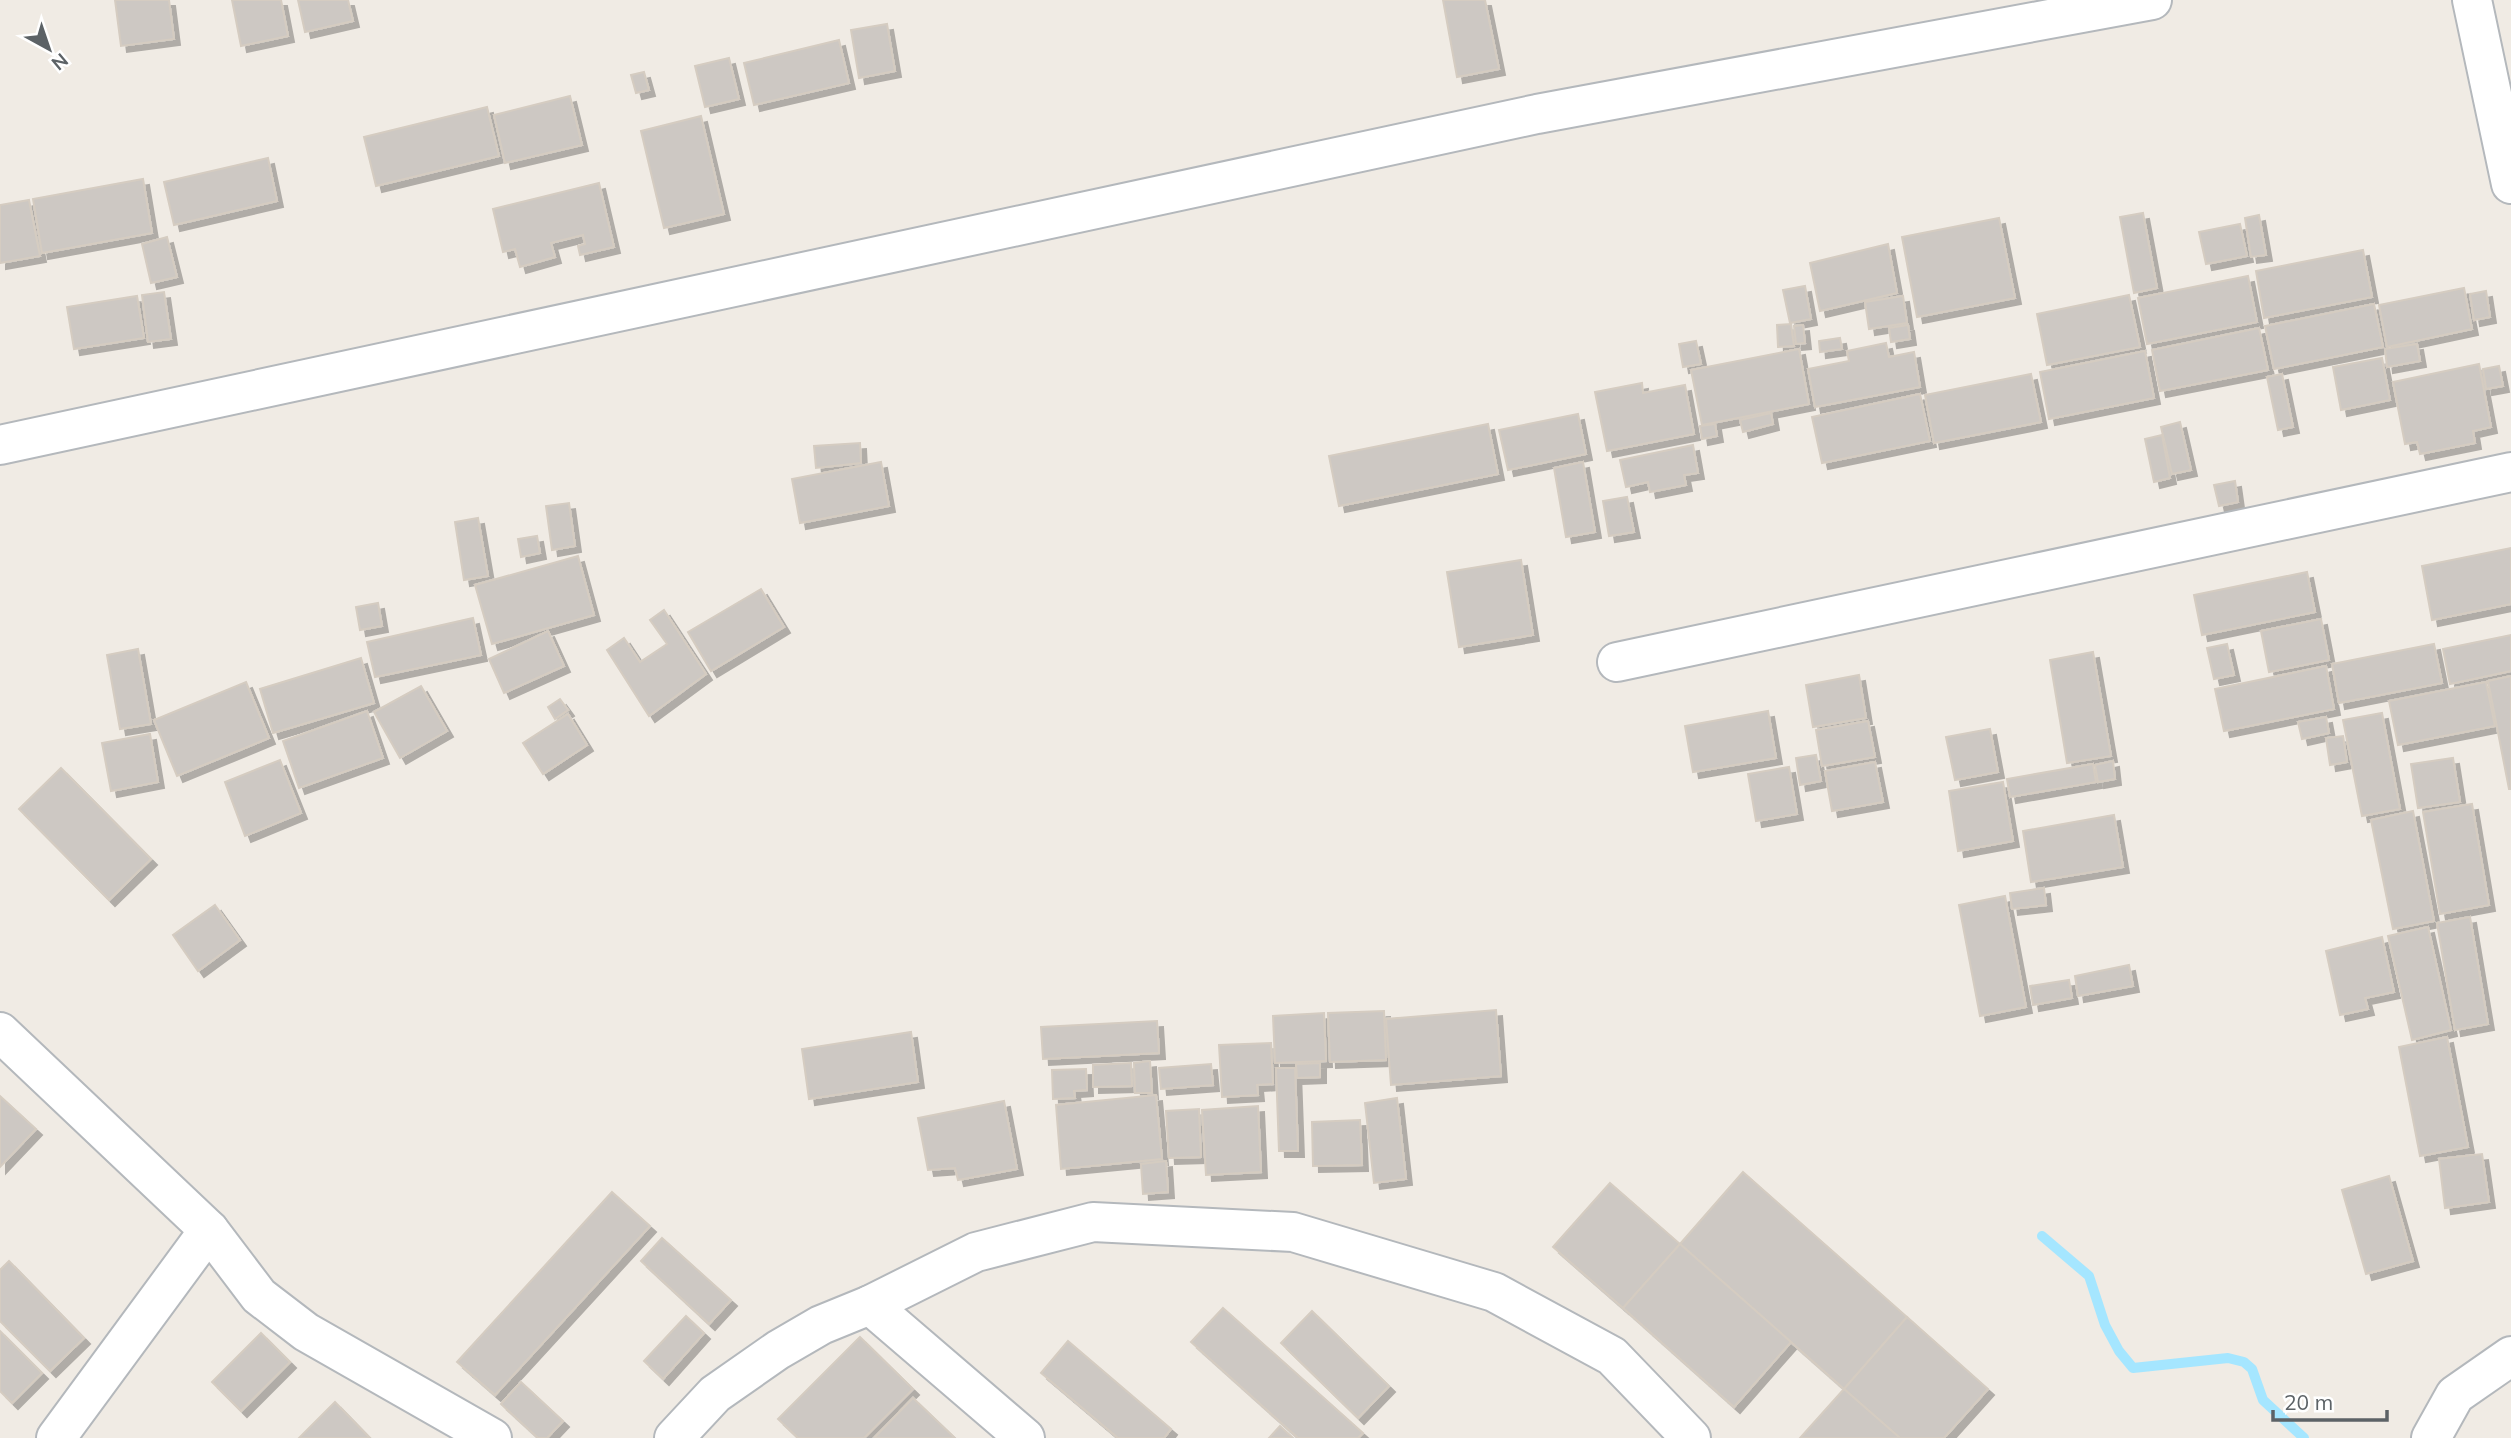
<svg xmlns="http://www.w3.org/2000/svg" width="2511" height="1438" font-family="Mulish,sans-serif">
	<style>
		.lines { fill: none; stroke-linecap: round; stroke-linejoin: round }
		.stream { stroke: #a5e6ff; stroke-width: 10 }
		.building { fill: #cdc8c3; stroke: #d5ccc1; stroke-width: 2; filter: url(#shadow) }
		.minor-casing { stroke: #b4b8bc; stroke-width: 42 }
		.minor { stroke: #fff; stroke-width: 38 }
	</style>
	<defs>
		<filter id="shadow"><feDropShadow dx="6" dy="6" stdDeviation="0" flood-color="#0004"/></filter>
	</defs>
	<rect width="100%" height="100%" fill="#f0ebe4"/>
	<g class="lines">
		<!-- stream -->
		<polyline class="stream" points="2042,1236 2089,1276 2105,1325 2119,1351 2133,1368 2228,1358 2244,1362 2252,1369 2263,1400 2304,1438"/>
	</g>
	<!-- building -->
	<g class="building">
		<polygon points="115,0 169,0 174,39 121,46"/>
		<polygon points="232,0 281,0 288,36 241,46"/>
		<polygon points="298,0 348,0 353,21 305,32"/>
		<polygon points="1443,0 1485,0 1499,69 1457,77"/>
		<polygon points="887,24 895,71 859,78 851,30"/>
		<polygon points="839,40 849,83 754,105 744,63"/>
		<polygon points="729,58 739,99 705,107 695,66"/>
		<polygon points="644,72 649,90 636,93 631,75"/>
		<polygon points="570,96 582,145 505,163 494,115"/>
		<polygon points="487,107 499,156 376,186 364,137"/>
		<polygon points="701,116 724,214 664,228 641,131"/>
		<polygon points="268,158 277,201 174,225 164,182"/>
		<polygon points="143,179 152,233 42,253 33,199"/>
		<polygon points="599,183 614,247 580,255 578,246 585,244 583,235 551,243 555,257 520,267 515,249 503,252 493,209"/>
		<polygon points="29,200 40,256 0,263 0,205"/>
		<polygon points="2143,213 2157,288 2134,293 2120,217"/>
		<polygon points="2259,215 2266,255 2251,257 2245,218"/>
		<polygon points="1999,218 2015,298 1917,317 1902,237"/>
		<polygon points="2240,224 2247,256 2206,264 2199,232"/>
		<polygon points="167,237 177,277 151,283 142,244"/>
		<polygon points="1888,244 1897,293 1820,311 1810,263"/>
		<polygon points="2363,250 2372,297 2264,318 2256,271"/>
		<polygon points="2248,276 2257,322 2147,344 2138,298"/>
		<polygon points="1805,286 1811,319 1790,323 1783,290"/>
		<polygon points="2464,288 2472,329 2387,347 2379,305"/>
		<polygon points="2486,291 2490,317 2474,320 2470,294"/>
		<polygon points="164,292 171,339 148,342 142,295"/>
		<polygon points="2129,295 2140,347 2047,365 2037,314"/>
		<polygon points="137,296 144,338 74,349 67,307"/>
		<polygon points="1903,296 1907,323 1869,329 1865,302"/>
		<polygon points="2374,304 2383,347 2274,369 2265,326"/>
		<polygon points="1791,324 1794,346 1778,347 1777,325"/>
		<polygon points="1803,325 1805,343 1796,344 1794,326"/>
		<polygon points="1908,325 1910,339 1891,342 1889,328"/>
		<polygon points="2259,328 2268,370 2160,391 2152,350"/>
		<polygon points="1840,338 1842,349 1820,352 1819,341"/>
		<polygon points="1696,341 1701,364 1683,367 1679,344"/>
		<polygon points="1886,343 1889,357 1914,352 1920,387 1815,407 1808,369 1849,361 1847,351"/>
		<polygon points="2417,344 2420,361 2387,367 2385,349"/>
		<polygon points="1799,349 1809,404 1702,425 1691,370"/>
		<polygon points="2145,351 2154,398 2049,419 2040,372"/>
		<polygon points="2382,358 2390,400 2341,410 2333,367"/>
		<polygon points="2479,364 2491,427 2473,431 2475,443 2420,454 2417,442 2405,444 2393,382"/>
		<polygon points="2499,366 2503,386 2486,389 2483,369"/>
		<polygon points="2031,374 2041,422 1934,443 1925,395"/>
		<polygon points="2282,374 2293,427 2278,430 2267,377"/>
		<polygon points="1642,383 1643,393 1685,385 1694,434 1607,451 1595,392"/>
		<polygon points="1920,394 1930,441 1822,463 1812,417"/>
		<polygon points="1771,413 1773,424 1743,432 1740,420"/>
		<polygon points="1578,414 1586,454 1508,470 1499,430"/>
		<polygon points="2180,422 2191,470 2172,474 2161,427"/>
		<polygon points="1488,424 1498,474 1339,506 1329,456"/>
		<polygon points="1715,424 1717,436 1702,439 1700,426"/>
		<polygon points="2162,435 2170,478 2154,482 2145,439"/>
		<polygon points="860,443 861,463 816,468 814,446"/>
		<polygon points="1693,445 1698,473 1684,475 1686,485 1650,492 1648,482 1626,487 1620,460"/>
		<polygon points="881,462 889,506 800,523 792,479"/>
		<polygon points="1583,462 1595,532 1566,537 1554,468"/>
		<polygon points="2235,481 2238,502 2219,506 2214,485"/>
		<polygon points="1627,497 1634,532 1609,536 1603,501"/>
		<polygon points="569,503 575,546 552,550 546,506"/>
		<polygon points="478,518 488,576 464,580 455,522"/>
		<polygon points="537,536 540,553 521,557 518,539"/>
		<polygon points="2511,548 2511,604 2432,620 2422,566"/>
		<polygon points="578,556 594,615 492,644 475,585"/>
		<polygon points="1521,560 1533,635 1459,647 1447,572"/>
		<polygon points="2307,572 2315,612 2202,635 2194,595"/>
		<polygon points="761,589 784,627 711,671 688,632"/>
		<polygon points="378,603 382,626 360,630 356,607"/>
		<polygon points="664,610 706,674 649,716 607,650 624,638 640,662 667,644 650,620"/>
		<polygon points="473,618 481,655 375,677 367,642"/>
		<polygon points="2321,619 2329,660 2269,672 2261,631"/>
		<polygon points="548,631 564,666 504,693 489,659"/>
		<polygon points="2511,635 2511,671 2450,684 2443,649"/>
		<polygon points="2227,644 2234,675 2214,679 2207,648"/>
		<polygon points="2434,644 2442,683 2339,703 2332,664"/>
		<polygon points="138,649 151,724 120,729 107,655"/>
		<polygon points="2093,652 2111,756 2067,763 2050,660"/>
		<polygon points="361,658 374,703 273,733 260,689"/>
		<polygon points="2326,666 2334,709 2224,731 2215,689"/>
		<polygon points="1859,675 1866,718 1813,727 1806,685"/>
		<polygon points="2511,676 2511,789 2509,789 2488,681"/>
		<polygon points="246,682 269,738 177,776 154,720"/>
		<polygon points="2486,682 2495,726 2398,745 2389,701"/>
		<polygon points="421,686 447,731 400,758 374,712"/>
		<polygon points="560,699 568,710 555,719 548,707"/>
		<polygon points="367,711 383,758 299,788 283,741"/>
		<polygon points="1768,711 1776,758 1693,772 1685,726"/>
		<polygon points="2382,713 2400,809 2362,816 2343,720"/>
		<polygon points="568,714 587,745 543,774 523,743"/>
		<polygon points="2326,717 2329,733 2302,739 2298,722"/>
		<polygon points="1868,721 1875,757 1822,766 1816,730"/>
		<polygon points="1990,729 1998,772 1955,780 1946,737"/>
		<polygon points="150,734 158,782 111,791 102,743"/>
		<polygon points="2343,736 2347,762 2330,765 2326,738"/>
		<polygon points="1816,755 1821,781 1800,785 1796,758"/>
		<polygon points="2453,758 2460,802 2418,808 2411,764"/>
		<polygon points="280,760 301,813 245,836 225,782"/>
		<polygon points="2113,761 2115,779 2098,782 2095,765"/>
		<polygon points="1875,762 1883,802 1832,811 1825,771"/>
		<polygon points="2093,764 2096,782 2010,797 2007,779"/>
		<polygon points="1789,767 1797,814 1756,821 1748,774"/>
		<polygon points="61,768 151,859 109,900 19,809"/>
		<polygon points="2003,782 2013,841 1958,851 1949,791"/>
		<polygon points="2472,804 2489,905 2440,914 2423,812"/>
		<polygon points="2413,811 2434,921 2393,929 2371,820"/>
		<polygon points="2114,815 2123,867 2031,882 2023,831"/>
		<polygon points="2044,888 2046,905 2012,909 2010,893"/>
		<polygon points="2005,896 2026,1007 1980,1016 1959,905"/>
		<polygon points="215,905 240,940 198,971 173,935"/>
		<polygon points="2470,917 2488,1024 2455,1030 2437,923"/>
		<polygon points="2428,927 2451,1030 2412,1040 2388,936"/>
		<polygon points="2382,937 2394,992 2365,998 2368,1009 2340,1015 2326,951"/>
		<polygon points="2129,965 2133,986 2078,996 2075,976"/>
		<polygon points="2069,980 2072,998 2033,1005 2030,986"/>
		<polygon points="1496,1010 1501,1076 1391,1085 1386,1019"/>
		<polygon points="1384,1011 1386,1060 1330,1062 1328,1013"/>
		<polygon points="1324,1013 1326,1061 1275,1063 1273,1016"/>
		<polygon points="1157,1021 1159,1053 1043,1059 1041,1027"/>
		<polygon points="911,1032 918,1082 809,1099 802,1049"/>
		<polygon points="2447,1037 2468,1147 2420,1156 2399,1047"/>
		<polygon points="1271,1043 1273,1084 1257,1085 1258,1095 1222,1097 1219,1045"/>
		<polygon points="1150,1061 1152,1093 1135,1093 1134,1063"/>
		<polygon points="1131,1063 1132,1086 1093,1087 1093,1065"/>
		<polygon points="1320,1063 1320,1077 1297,1078 1296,1064"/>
		<polygon points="1211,1064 1213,1085 1161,1089 1159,1068"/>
		<polygon points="1276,1068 1295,1068 1298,1151 1279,1151"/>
		<polygon points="1086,1069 1087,1090 1074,1091 1075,1098 1053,1099 1052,1070"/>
		<polygon points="1156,1095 1162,1159 1061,1169 1056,1105"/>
		<polygon points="0,1096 36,1129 0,1167"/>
		<polygon points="1397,1098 1406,1179 1374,1183 1365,1103"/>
		<polygon points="1004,1101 1017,1169 958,1180 955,1168 928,1170 918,1118"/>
		<polygon points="1258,1106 1261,1172 1206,1175 1202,1110"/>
		<polygon points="1199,1109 1201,1157 1169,1158 1166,1111"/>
		<polygon points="1360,1120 1362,1165 1313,1166 1312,1122"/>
		<polygon points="2482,1154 2489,1202 2445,1208 2439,1159"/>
		<polygon points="1166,1161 1168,1192 1143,1194 1141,1164"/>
		<polygon points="1743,1172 1907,1317 1844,1389 1680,1244"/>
		<polygon points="2389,1176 2413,1261 2366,1274 2342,1190"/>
		<polygon points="1610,1183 1680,1244 1623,1308 1553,1247"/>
		<polygon points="612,1192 650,1226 495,1395 457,1362"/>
		<polygon points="662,1238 731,1300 709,1324 641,1261"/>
		<polygon points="1680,1244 1791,1342 1734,1407 1623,1308"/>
		<polygon points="9,1261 84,1338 50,1371 0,1321 0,1270"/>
		<polygon points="1223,1308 1363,1433 1358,1438 1298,1438 1191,1342"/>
		<polygon points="1312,1311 1389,1386 1358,1418 1281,1343"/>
		<polygon points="686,1316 704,1333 663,1379 644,1361"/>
		<polygon points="1907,1317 1988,1389 1944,1438 1900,1438 1844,1389"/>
		<polygon points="0,1331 42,1373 12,1403 0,1391"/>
		<polygon points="261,1333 290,1362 241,1411 212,1382"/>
		<polygon points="860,1337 913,1389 864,1438 798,1438 778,1419"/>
		<polygon points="1068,1341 1171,1429 1164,1438 1118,1438 1041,1373"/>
		<polygon points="521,1382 563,1421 547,1438 538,1438 501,1404"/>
		<polygon points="1844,1389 1900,1438 1800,1438"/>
		<polygon points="913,1398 955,1438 874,1438"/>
		<polygon points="335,1402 370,1438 299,1438"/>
		<polygon points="1280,1426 1293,1438 1269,1438"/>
	</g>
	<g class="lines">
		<defs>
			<g id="minor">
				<polyline points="2472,0 2511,184"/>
				<polyline points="0,445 1537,114 2152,0"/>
				<polyline points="1617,662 2511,472"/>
				<polyline points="0,1032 209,1230 259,1296 306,1332 492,1438"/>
				<polyline points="870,1305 1025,1438"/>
				<polyline points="56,1438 209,1230"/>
				<polyline points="674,1438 715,1394 778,1350 821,1325 870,1305 976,1252 1093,1222 1293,1232 1494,1292 1612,1356 1691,1438"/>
				<polyline points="2431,1438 2455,1395 2511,1356"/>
			</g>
		</defs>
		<!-- minor casing -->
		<use href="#minor" class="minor-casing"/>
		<!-- minor -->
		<use href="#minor" class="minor"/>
	</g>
	<!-- north arrow -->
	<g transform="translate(49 49) rotate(140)" stroke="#ffffff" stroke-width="5" paint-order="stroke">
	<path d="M0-5L12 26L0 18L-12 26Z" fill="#5c6266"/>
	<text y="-10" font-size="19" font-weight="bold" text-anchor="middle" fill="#5c6266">N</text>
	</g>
	<!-- scale -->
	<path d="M2273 1410v10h114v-10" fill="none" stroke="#5c6266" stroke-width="3.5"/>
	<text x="2284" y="1410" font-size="21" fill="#5c6266" stroke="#ffffff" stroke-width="5" paint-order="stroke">20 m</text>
</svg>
